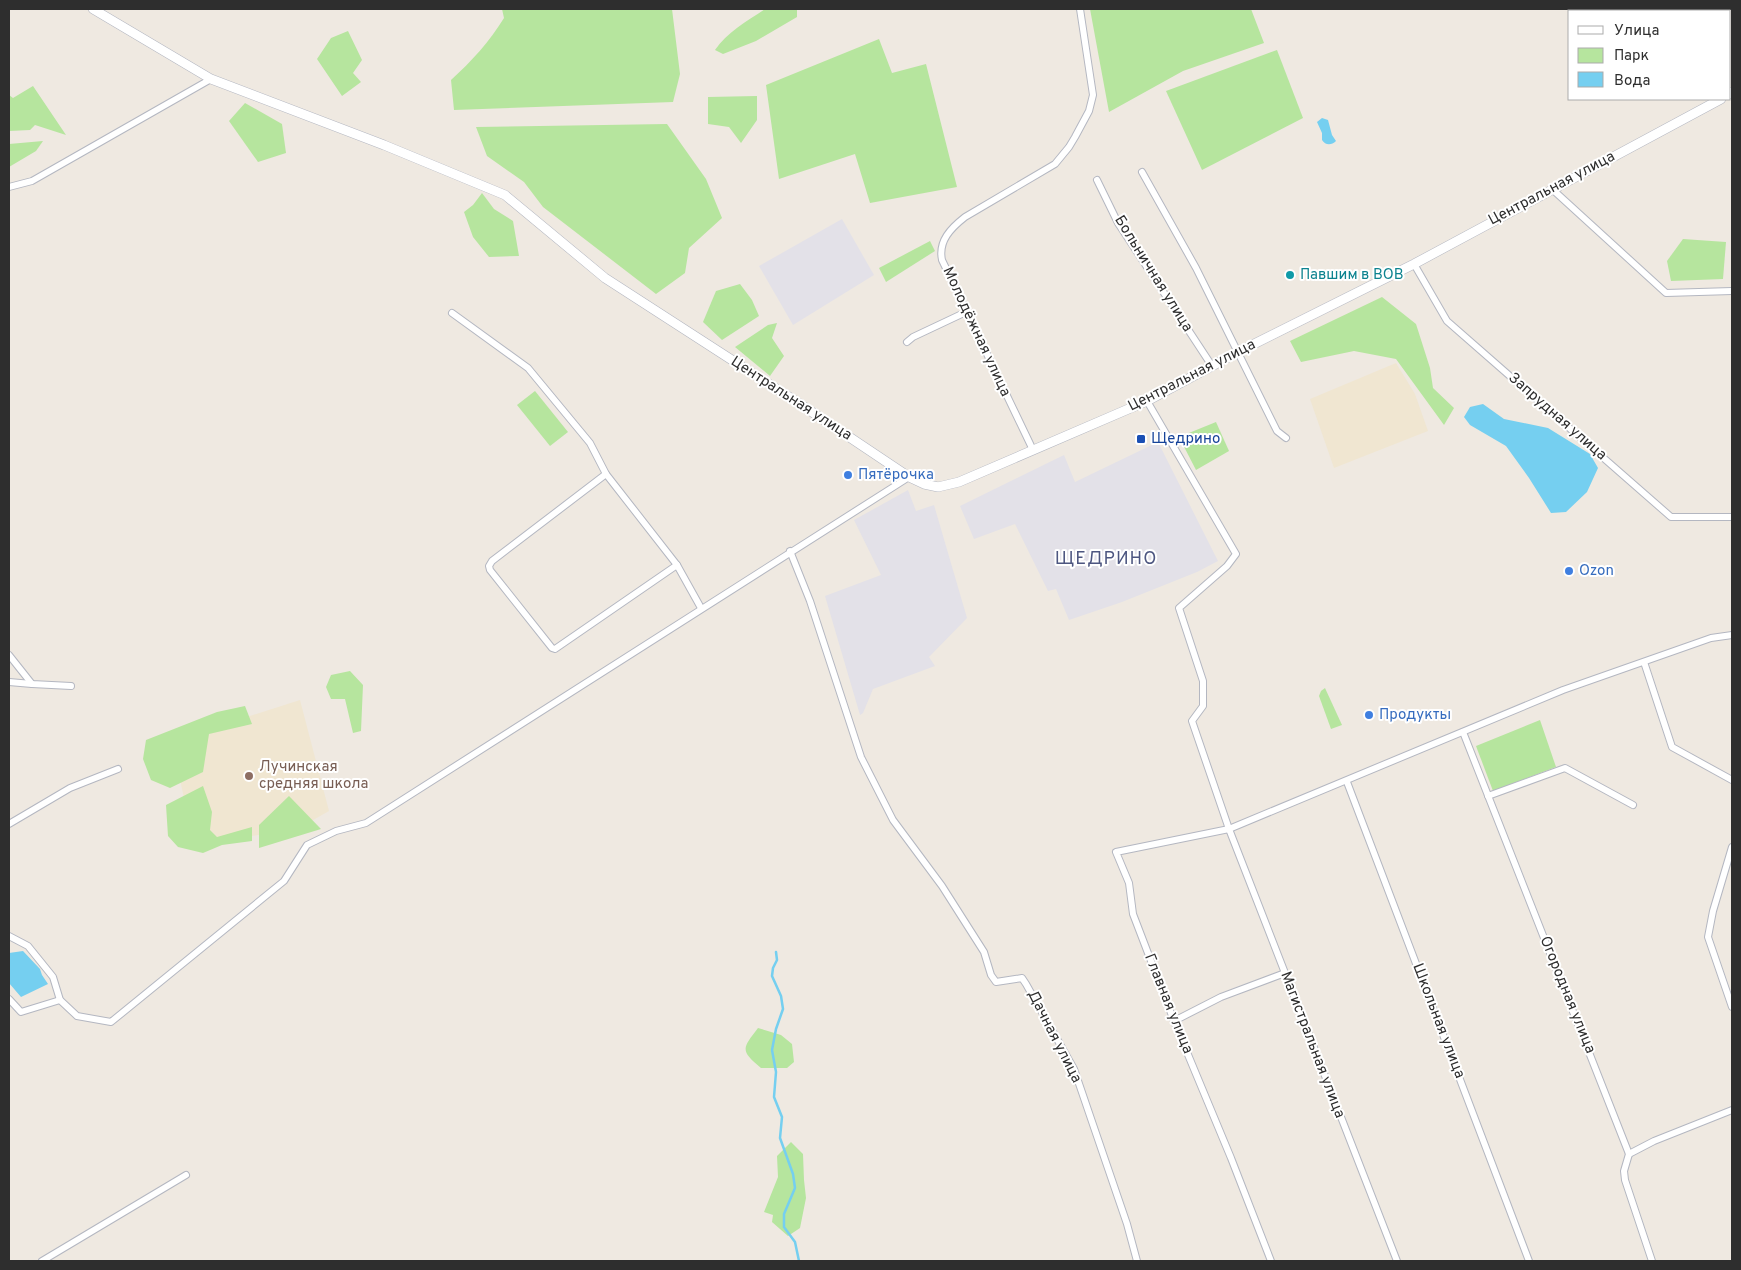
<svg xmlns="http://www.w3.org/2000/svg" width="1741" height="1270" font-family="Overpass,sans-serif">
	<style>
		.industrial { fill: #e3e1e8 }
		.education { fill: #f0e6d1 }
		.green { fill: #b6e59e }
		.water { fill: #75cff0 }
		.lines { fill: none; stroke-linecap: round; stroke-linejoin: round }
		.stream { stroke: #75cff0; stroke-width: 2.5 }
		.street-casing { stroke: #b4b7c1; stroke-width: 8 }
		.secondary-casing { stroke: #b4b7c1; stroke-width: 10 }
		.street { stroke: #fff; stroke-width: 6 }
		.secondary { stroke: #fff; stroke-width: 9 }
		.culture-dot { fill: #0f9aa8; stroke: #fff; stroke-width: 2 }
		.transit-dot { fill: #1a4fb4; stroke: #fff; stroke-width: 2 }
		.shop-dot { fill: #3f7fe0; stroke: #fff; stroke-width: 2 }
		.education-dot { fill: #8d6e63; stroke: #fff; stroke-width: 2 }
		.labels { text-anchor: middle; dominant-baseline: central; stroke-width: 4; stroke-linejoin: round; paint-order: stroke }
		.street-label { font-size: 15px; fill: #2e2e2e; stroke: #fff }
		.culture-label { font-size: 15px; fill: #0d838f; stroke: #fff; text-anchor: start }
		.transit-label { font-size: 15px; fill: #164399; stroke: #fff; text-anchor: start }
		.shop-label { font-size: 15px; fill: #366cbe; stroke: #fff; text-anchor: start }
		.education-label { font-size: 15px; fill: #785e54; stroke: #fff; text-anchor: start }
		.quarter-label { font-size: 18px; letter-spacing: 1px; fill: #4d5680; stroke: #fff }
	</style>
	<rect width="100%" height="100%" fill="#efe9e1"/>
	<!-- industrial -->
	<g class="industrial">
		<polygon points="842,219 874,275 793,325 759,266"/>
		<polygon points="1158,442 1218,561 1197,572 1122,602 1069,620 1056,589 1048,591 1015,524 974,539 960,506 1064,455 1075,482"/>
		<polygon points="908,490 916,511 934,505 967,618 929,657 935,666 873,689 863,713 860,715 825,596 881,575 854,520"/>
	</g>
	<!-- education -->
	<g class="education">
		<polygon points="1396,363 1415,394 1428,431 1334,468 1310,399"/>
		<polygon points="300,700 329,811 299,828 194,846 172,741"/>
	</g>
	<!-- green -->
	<g class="green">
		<path d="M502,9h170l8,65 -7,28 -219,8 -3,-30c21,-19 38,-38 53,-62z"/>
		<path d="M765,9h32v8l-41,24 -33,13 -8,-4c12,-18 32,-29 50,-41z"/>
		<polygon points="1090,9 1251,9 1264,43 1183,71 1109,112"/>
		<polygon points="348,31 362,60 353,73 361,82 342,96 317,59 331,38"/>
		<polygon points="879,39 892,73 926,64 957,187 870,203 855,154 779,179 766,85"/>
		<polygon points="1277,50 1303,118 1202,170 1166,91"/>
		<polygon points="33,86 66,135 35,125 30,130 9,131 9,95 13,98"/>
		<polygon points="757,96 757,120 741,143 729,127 708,124 708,97"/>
		<polygon points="245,103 282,124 286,153 258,162 229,121"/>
		<polygon points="667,124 706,179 722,218 689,248 685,273 656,294 543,207 524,182 487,156 476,127"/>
		<polygon points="43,141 36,151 9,167 9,144"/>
		<polygon points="482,193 494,209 513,221 519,256 489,257 473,237 464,212 473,205"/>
		<polygon points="1683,239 1726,242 1723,279 1671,281 1667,261"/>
		<polygon points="930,241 935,251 886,282 879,268"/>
		<polygon points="740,284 752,300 759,316 722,340 703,322 716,291"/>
		<polygon points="1382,297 1416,324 1430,368 1433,388 1454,408 1444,425 1396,359 1354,351 1301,362 1290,341"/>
		<polygon points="777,323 772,338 784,356 770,376 735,347 768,325"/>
		<polygon points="535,391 568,432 550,446 517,405"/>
		<polygon points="1216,422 1229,451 1196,470 1179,437"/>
		<polygon points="350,671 363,685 361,731 353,733 345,699 331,699 326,687 331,675"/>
		<polygon points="1325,688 1342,725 1331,729 1319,696 1321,691"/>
		<polygon points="245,706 252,724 209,734 203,772 170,788 151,780 143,759 146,740 217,712"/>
		<polygon points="1540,720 1556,767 1493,791 1476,746"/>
		<polygon points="203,786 212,812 210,830 217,837 252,827 252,841 222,845 203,853 178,847 168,836 166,805"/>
		<polygon points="289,796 321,829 259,848 259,825"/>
		<path d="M758,1028l23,7 11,9 2,18 -7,6h-26c-21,-18 -19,-19 -3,-40z"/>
		<polygon points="791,1142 803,1154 804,1180 806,1198 800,1228 788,1236 772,1222 773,1215 764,1212 778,1177 777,1156"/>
	</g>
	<!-- water -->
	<g class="water">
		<path d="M1322,118l6,2 4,15 4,6c-5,5 -11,4 -14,-1v-7l-5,-11z"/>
		<polygon points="1483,404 1504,419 1548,428 1590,454 1598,468 1587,492 1566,512 1551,513 1529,478 1506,446 1470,425 1464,417 1470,407"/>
		<polygon points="23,951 40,969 42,975 48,984 21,997 9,983 9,953"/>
	</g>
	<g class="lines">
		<!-- stream -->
		<polyline class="stream" points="776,952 777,960 773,968 772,976 781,996 783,1009 776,1029 772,1050 776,1072 774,1097 782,1117 780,1138 793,1174 795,1188 784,1214 784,1227 795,1242 799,1261"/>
		<defs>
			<g id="street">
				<polyline points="1142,172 1196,268 1277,431 1286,438"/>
				<polyline points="1097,180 1118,223 1212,366"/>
				<polyline points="9,187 32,181 211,79"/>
				<polyline points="1552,189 1666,293 1732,291"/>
				<polyline points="1414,264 1447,321 1671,517 1732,517"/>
				<polyline points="452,313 528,368 590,443 606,474 677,565 701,608"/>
				<polyline points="907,342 913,337 966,312"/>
				<polyline points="1147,401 1236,554 1227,566 1179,608 1203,681 1203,706 1192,721 1229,829 1397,1261"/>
				<path d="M1033,450l-91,-190c-4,-19 9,-32 23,-43l90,-53 14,-17 6,-10 14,-26 4,-16 -13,-86"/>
				<polyline points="606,474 492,561 489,566 490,570 552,648 555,649 677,565"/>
				<polyline points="790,551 810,601 861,757 893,820 942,886 984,952 991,975 996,982 1022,978 1026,984 1074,1069 1127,1224 1137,1261"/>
				<polyline points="9,655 32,684 71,686"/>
				<polyline points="1644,662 1672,747 1732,780"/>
				<polyline points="9,682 32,684"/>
				<polyline points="1463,732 1629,1154 1624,1171 1625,1180 1652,1261"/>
				<polyline points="1347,782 1529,1261"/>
				<polyline points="1488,796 1565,768 1633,805"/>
				<polyline points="9,824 70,788 118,769"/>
				<polyline points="1732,847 1713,911 1708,937 1732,1007"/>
				<polyline points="9,936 28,946 53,977 60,1000 77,1016 111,1022 284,881 307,845 336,831 366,823 909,477"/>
				<polyline points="9,999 21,1012 60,1000"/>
				<polyline points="1174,1021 1221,997 1285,973"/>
				<polyline points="1629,1154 1654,1141 1732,1110"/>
				<polyline points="42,1261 186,1175"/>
				<polyline points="1271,1261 1231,1158 1174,1021 1133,914 1129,883 1116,852 1229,829 1563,690 1711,638 1732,635"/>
			</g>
			<g id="secondary">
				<polyline points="93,9 211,79 384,145 505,195 605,278 800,404 909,477 924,484 938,487 959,482 1147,401 1238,352 1414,264 1721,99"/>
				<polyline points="1730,94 1732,92"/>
			</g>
		</defs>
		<!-- street casing -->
		<use href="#street" class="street-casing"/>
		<!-- secondary casing -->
		<use href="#secondary" class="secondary-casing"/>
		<!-- street -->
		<use href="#street" class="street"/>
		<!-- secondary -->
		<use href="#secondary" class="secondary"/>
	</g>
	<!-- markers -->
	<circle class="culture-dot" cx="1290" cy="275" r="5"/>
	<rect class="transit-dot" x="1136" y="434" width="10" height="10" rx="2.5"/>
	<g class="shop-dot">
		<circle cx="848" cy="475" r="5"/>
		<circle cx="1569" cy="571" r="5"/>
		<circle cx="1369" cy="715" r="5"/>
	</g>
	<circle class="education-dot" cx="249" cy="776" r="5"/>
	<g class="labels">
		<!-- street labels -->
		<g class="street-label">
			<text transform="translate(1552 189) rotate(-28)">Центральная улица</text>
			<text transform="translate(1153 274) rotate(58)">Больничная улица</text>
			<text transform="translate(976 332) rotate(65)">Молодёжная улица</text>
			<text transform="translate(1192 376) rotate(-27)">Центральная улица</text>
			<text transform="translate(791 399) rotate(33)">Центральная улица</text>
			<text transform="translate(1557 417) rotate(41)">Запрудная улица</text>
			<text transform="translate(1567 995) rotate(68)">Огородная улица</text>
			<text transform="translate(1168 1004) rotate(68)">Главная улица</text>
			<text transform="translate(1438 1021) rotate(69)">Школьная улица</text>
			<text transform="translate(1054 1037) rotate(63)">Дачная улица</text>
			<text transform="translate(1312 1045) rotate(69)">Магистральная улица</text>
		</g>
		<!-- culture labels -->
		<g class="culture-label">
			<text x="1300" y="275">Павшим в ВОВ</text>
		</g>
		<!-- transit labels -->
		<g class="transit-label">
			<text x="1151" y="439">Щедрино</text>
		</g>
		<!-- shop labels -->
		<g class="shop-label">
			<text x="858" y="475">Пятёрочка</text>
			<text x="1579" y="571">Ozon</text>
			<text x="1379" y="715">Продукты</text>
		</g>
		<!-- education labels -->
		<g class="education-label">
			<text x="259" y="767">Лучинская<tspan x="259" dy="17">средняя школа</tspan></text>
		</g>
		<!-- quarter labels -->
		<g class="quarter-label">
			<text x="1106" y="559">ЩЕДРИНО</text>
		</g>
	</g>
	<!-- border -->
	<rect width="1741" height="1270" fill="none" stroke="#2e2e2e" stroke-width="20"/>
	<!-- legend -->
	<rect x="1568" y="10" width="162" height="90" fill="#ffffff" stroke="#ababab"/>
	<rect x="1578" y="26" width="25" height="8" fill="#ffffff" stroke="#ababab"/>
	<text x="1614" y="35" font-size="15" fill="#2e2e2e">Улица</text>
	<rect x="1578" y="48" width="25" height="15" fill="#b6e59e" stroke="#ababab"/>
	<text x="1614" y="60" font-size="15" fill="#2e2e2e">Парк</text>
	<rect x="1578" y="72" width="25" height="15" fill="#75cff0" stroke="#ababab"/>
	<text x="1614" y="85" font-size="15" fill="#2e2e2e">Вода</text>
</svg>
